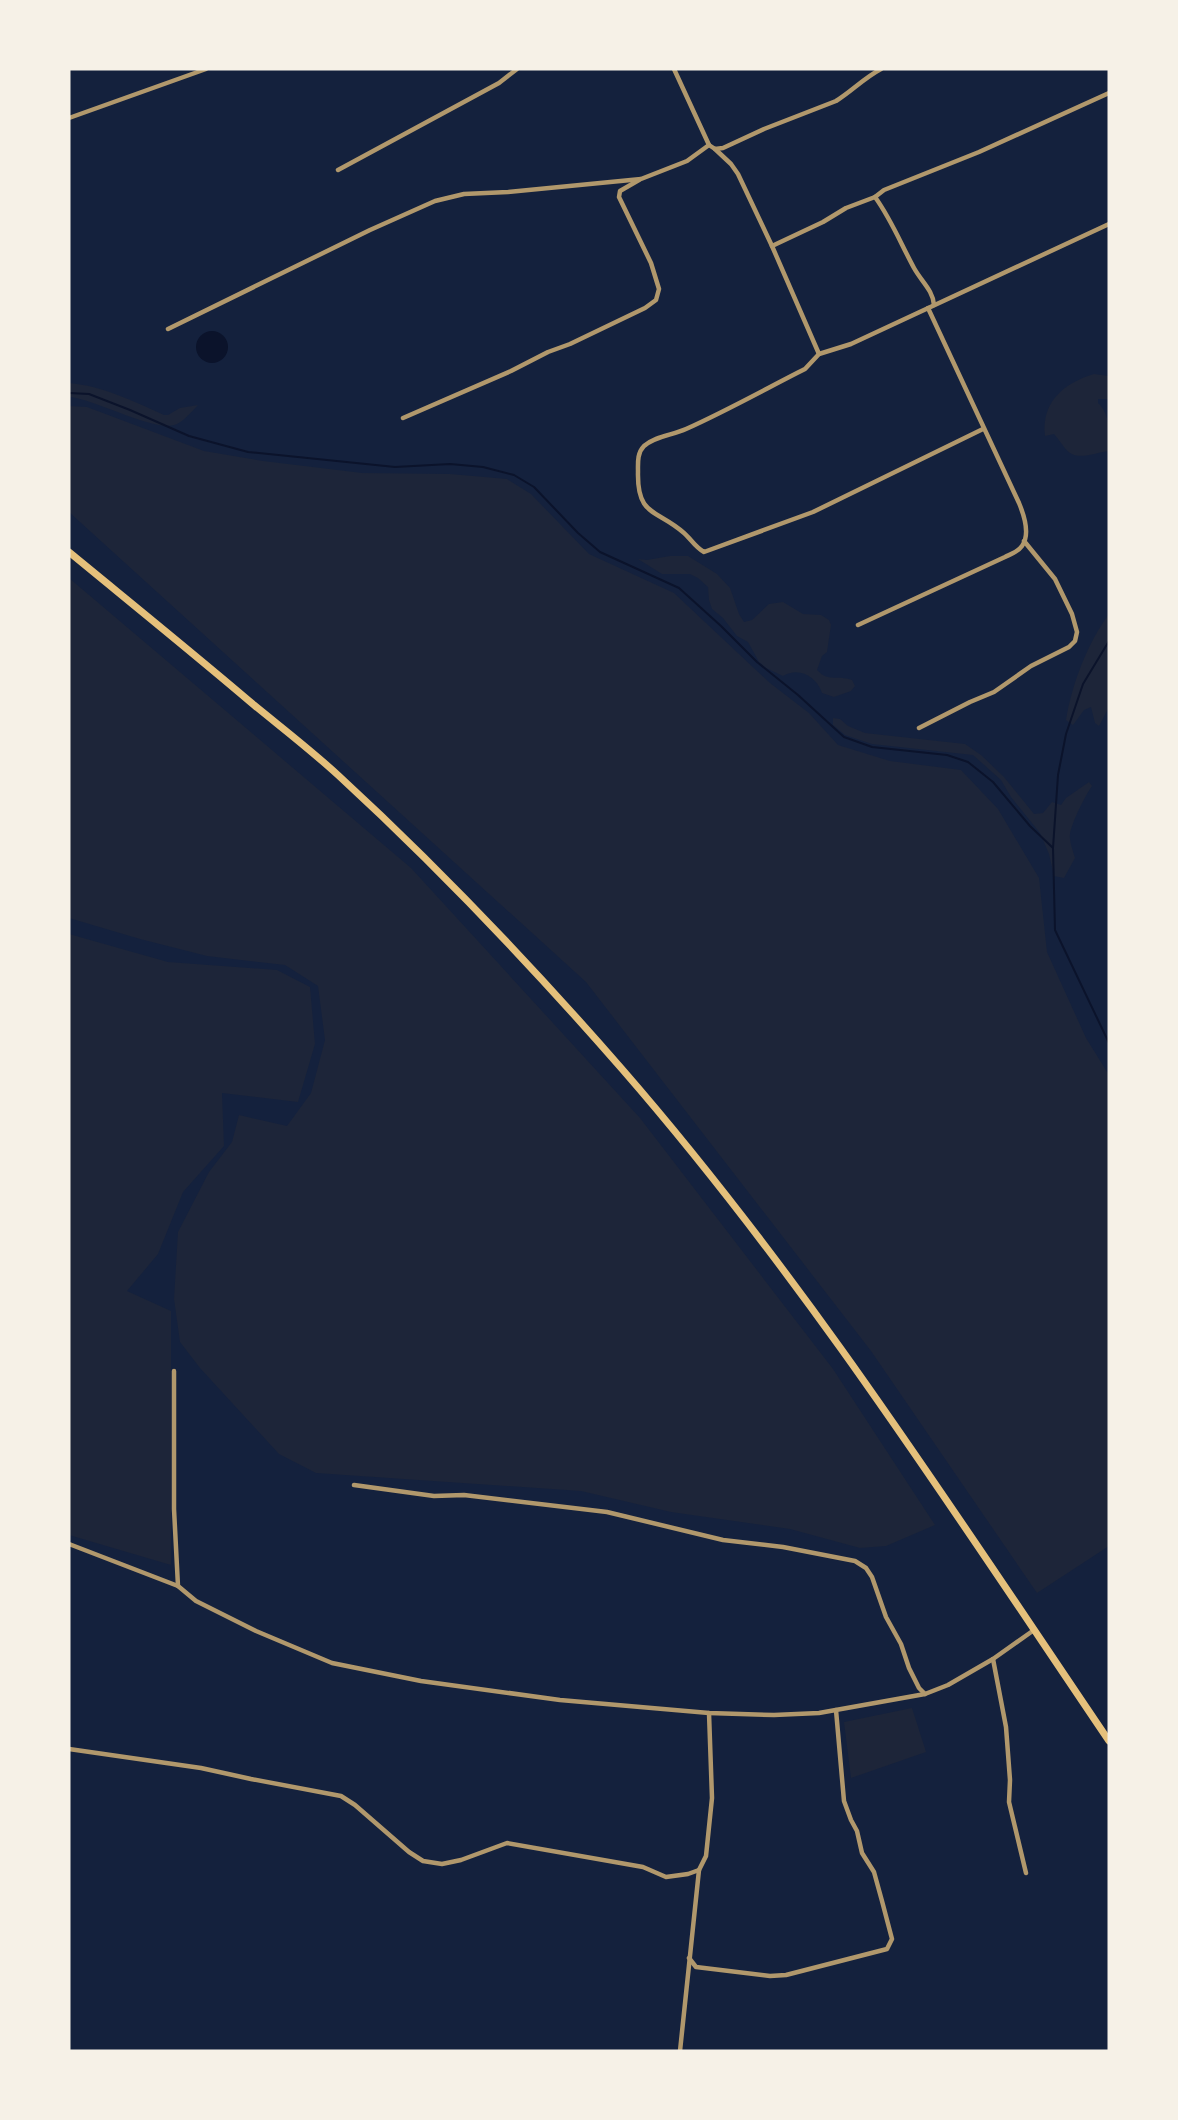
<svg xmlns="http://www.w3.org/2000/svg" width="1178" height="2120" font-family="'PT Sans Narrow',sans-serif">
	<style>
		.green { fill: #1d2539 }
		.water { fill: #0b132b }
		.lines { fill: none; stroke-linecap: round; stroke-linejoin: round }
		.stream { stroke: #0b132b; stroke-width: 2 }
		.minor { stroke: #b1986c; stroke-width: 4.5 }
		.primary { stroke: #e5c07b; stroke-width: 7 }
	</style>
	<rect width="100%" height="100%" fill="#14213d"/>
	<!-- green -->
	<g class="green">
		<path d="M1094,374l15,2v23h-11v4c13,12 11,31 11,48 -11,1 -29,9 -39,2 -5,-3 -11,-14 -16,-19l-9,2c-4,-34 19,-53 49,-62z"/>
		<path d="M69,383c34,3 64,18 95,32h4l12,-7 18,-3c-6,6 -13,15 -21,19 -20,10 -81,-25 -108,-27z"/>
		<polygon points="69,406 87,407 204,451 263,461 362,473 450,474 507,479 531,494 589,554 674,593 770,683 809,713 838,745 890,761 961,770 998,809 1039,878 1047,952 1086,1038 1109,1075 1109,1546 1037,1593 871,1351 586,982 69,512"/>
		<path d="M670,556h18l29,18 13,14 9,26 5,8 8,-2 17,-16 14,-2 20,12 18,1 8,5 2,5 -4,27 -5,4 -5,14c12,13 19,4 35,10l3,6 -4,5 -17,6 -12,-4c-5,-16 -23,-27 -39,-17l-17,-8 -7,-6 -11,-20 -11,-6 -14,-18 -11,-9 -3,-9 -1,-13 -10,-9 -8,-4h-28l-24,-15 9,1z"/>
		<polygon points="69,578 411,868 640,1118 833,1369 935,1525 886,1546 860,1548 790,1529 671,1512 581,1491 316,1473 279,1454 200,1368 180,1342 174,1299 178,1232 209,1172 232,1142 239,1115 287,1126 311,1093 325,1040 318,986 285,965 207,956 140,939 69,918"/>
		<path d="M1109,614v93l-10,19 -4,-3 -4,-16 -7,3 -11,15 -7,-5c6,-36 21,-76 43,-106z"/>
		<path d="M833,718l7,1 8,7 17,7 100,11 16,11 23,22 30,37 9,-1 9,-11 9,3 5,-7 23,-16 3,4c-7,10 -20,36 -22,48 -1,7 3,17 5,24l-11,20 -10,-2 -5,-22 -9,-21 -29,-36 -10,-17 -28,-25 -101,-11 -27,-9 -12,-10z"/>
		<polygon points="69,934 168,962 277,970 310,987 315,1044 298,1102 222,1093 224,1146 183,1192 158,1254 127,1291 171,1311 171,1565 69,1535"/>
		<polygon points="912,1708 926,1752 851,1778 844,1722"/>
	</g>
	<!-- water -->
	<circle class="water" cx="212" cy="347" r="16"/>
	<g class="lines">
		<!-- stream -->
		<g class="stream">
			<polyline points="69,393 89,394 130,410 189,436 248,452 395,467 450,464 483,467 514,475 534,487 578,533 600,552 679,588 721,626 757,662 798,695 844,737 872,747 947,755 968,762 993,782 1030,826 1053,848"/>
			<polyline points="1109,641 1083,684 1066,734 1058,775 1053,848 1055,930 1109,1043"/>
		</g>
		<!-- minor -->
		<g class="minor">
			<polyline points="674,69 709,145"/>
			<polyline points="69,118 206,69"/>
			<polyline points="715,149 731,164 738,174 772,246 819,354"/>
			<polyline points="338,170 499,83 517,69"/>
			<path d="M875,197c16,22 26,47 39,71 7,13 19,22 20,37"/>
			<polyline points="772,246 823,222 846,208 875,197 884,190 979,152 1109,93"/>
			<path d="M168,329l202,-99 65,-29 29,-7 44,-2 133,-13 46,-18 22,-16 6,4 8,-1 41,-19 72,-28c16,-10 28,-23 45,-32"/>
			<polyline points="403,418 511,371 548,352 570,344 645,308 656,300 659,289 651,263 619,197 620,191 639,180"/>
			<path d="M983,429l-170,83 -109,40c-9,-5 -13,-13 -20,-19 -27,-24 -47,-16 -46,-61 0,-9 -1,-19 6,-26 11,-10 29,-11 42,-17 38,-17 74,-37 111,-56l8,-4 14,-15 32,-10 258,-120"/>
			<path d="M858,625l147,-68c6,-3 13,-5 17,-11 8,-11 2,-31 -3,-43l-91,-195"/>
			<polyline points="919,728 970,702 994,692 1031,666 1069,647 1075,641 1077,632 1072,614 1055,579 1024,541"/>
			<polyline points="174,1371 174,1509 178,1586 196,1601 256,1631 332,1663 421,1681 560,1700 709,1713 774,1715 819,1713 925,1694 948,1685 993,1659 1034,1630"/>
			<polyline points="354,1485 434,1496 464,1495 607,1512 723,1540 783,1547 855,1561 866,1568 872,1577 886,1617 901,1644 909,1668 919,1688 925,1694"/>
			<polyline points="69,1544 178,1586"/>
			<polyline points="993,1659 1006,1727 1010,1780 1009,1802 1026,1873"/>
			<polyline points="69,1749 201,1768 251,1779 341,1796 355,1805 409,1852 423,1861 442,1864 461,1860 507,1843 643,1867 666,1877 688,1874 699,1870"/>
			<polyline points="689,1958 696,1967 770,1976 786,1975 887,1949 892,1939 882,1901 874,1872 862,1853 857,1831 851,1820 844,1801 836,1710"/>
			<polyline points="680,2051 699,1870 706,1856 712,1798 709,1713"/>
		</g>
		<!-- primary -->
		<path class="primary" d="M69,552c62,51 124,101 185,153 28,23 58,46 85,71 100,92 194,191 283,293 182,209 332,443 487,672"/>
	</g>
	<!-- border -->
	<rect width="1178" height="2120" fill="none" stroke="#f6f1e7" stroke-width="141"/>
</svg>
